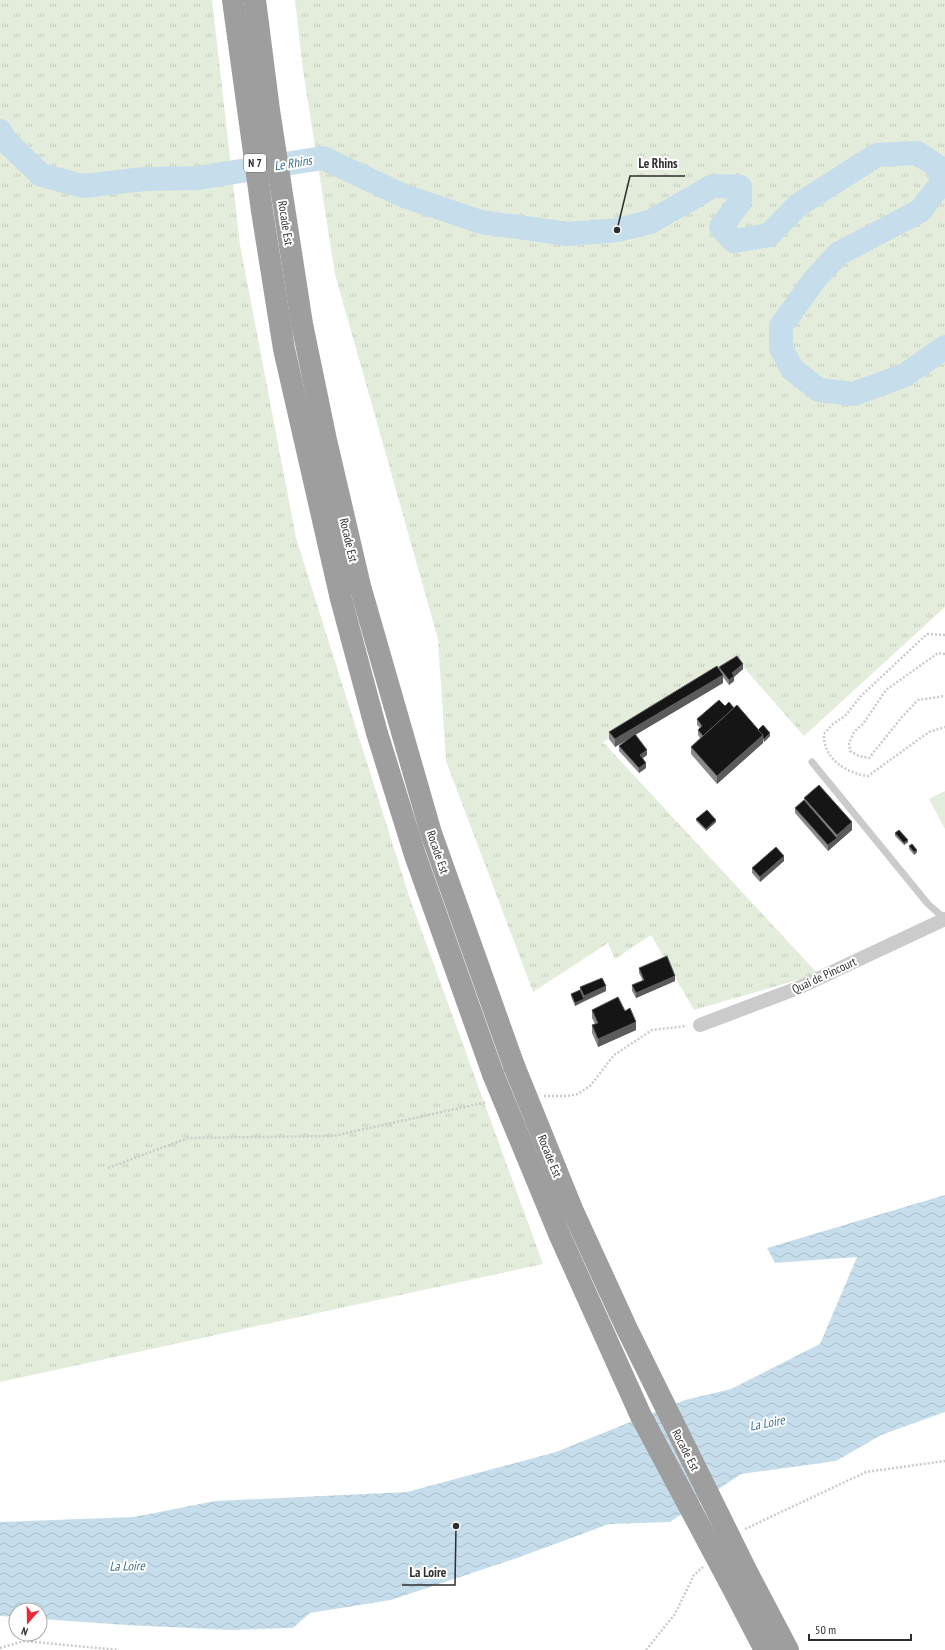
<svg xmlns="http://www.w3.org/2000/svg" width="945" height="1650" font-family="'PT Sans Narrow',sans-serif">
	<style>
		.grass { fill: url(#grass-tufts) }
		.pitch { fill: #e4ecdb }
		.water { fill: url(#water-waves) }
		.lines { fill: none; stroke-linecap: round; stroke-linejoin: round }
		.river { stroke: #c6deec; stroke-width: 24 }
		.path { stroke: #cbcbcb; stroke-width: 2.5; stroke-dasharray: 2 2; stroke-linecap: butt }
		.service { stroke: #cbcbcb; stroke-width: 7 }
		.minor { stroke: #cbcbcb; stroke-width: 14 }
		.trunk { stroke: #9e9e9e; stroke-width: 22 }
		.trunk-bridge { stroke: #9e9e9e; stroke-width: 22 }
		.wall { fill: #8a8a8a }
		.shaded-wall { fill: #5b5b5b }
		.building { fill: #151515; stroke: #5b5b5b }
		.labels { text-anchor: middle; dominant-baseline: central; stroke-width: 4; stroke-linejoin: round; paint-order: stroke }
		.shield { fill: #fff; stroke: #6d6d6d; stroke-width: 1 }
		.shield-label { font-size: 11px; font-weight: bold; fill: #2e2e2e }
		.street-label { font-size: 12px; fill: #2e2e2e; stroke: #fff }
		.water-label { font-size: 13px; font-style: italic; fill: #397292; stroke: #fff }
		.leader { fill: none; stroke: #2e2e2e; stroke-width: 1.5 }
		.callout-dot { fill: #2e2e2e; stroke: #fff; stroke-width: 1.5 }
		.callout-label { font-size: 13px; text-anchor: middle; font-weight: bold; fill: #2e2e2e; stroke: #fff; stroke-width: 4; stroke-linejoin: round; paint-order: stroke }
	</style>
	<defs>
		<pattern id="grass-tufts" width="24" height="20" patternUnits="userSpaceOnUse"><rect width="24" height="20" fill="#e4ecdb"/><path d="M3 7l-1-3M5 7V3M7 7l1-3M15 17l-1-3M17 17v-4M19 17l1-3" fill="none" stroke="#c4cbbc"/></pattern>
		<pattern id="water-waves" width="16" height="10" patternUnits="userSpaceOnUse"><rect width="16" height="10" fill="#c6deec"/><path d="M0 5q4-4 8 0t8 0" fill="none" stroke="#aabfcb"/></pattern>
	</defs>
	<rect width="100%" height="100%" fill="#fff"/>
	<!-- grass -->
	<g class="grass">
		<polygon points="0,0 212,0 240,245 296,538 410,899 543,1264 0,1382"/>
		<polygon points="295,0 945,0 945,607 804,736 738,661 603,742 818,974 694,1010 651,935 615,959 608,943 533,992 446,761 438,639 335,274 303,70"/>
	</g>
	<!-- pitch -->
	<polygon class="pitch" points="945,791 945,829 929,799"/>
	<!-- water -->
	<polygon class="water" points="945,1195 945,1412 881,1435 836,1461 741,1474 670,1522 609,1524 517,1558 391,1600 310,1613 293,1628 230,1630 127,1625 40,1619 40,1610 16,1610 16,1617 0,1616 0,1522 134,1517 215,1501 407,1492 556,1452 685,1400 731,1389 820,1344 857,1257 775,1263 767,1248"/>
	<g class="lines">
		<!-- river -->
		<polyline class="river" points="0,131 5,140 41,175 83,186 144,179 197,178 323,158 404,196 481,222 568,234 617,230 650,222 713,186 740,187 740,202 721,227 734,241 769,235 798,205 877,155 917,153 937,166 943,181 920,211 838,254 815,279 781,326 781,348 792,369 819,390 854,394 905,375 945,347"/>
		<!-- path -->
		<g class="path">
			<path d="M945,635l-18,-1 -66,62 -16,20 -12,8 -9,10c-1,24 21,39 44,42l61,-44 16,-5"/>
			<polyline points="945,654 938,653 886,690 863,724 854,732 849,743 850,751 859,756 869,758 902,717 918,700 945,696"/>
			<polyline points="544,1096 567,1096 578,1094 591,1085 614,1055 652,1030 687,1026"/>
			<polyline points="108,1168 188,1138 333,1136 487,1102"/>
			<polyline points="745,1529 866,1472 945,1461"/>
			<polyline points="0,1648 24,1641 119,1650"/>
			<polyline points="646,1650 675,1614 694,1575 703,1567"/>
		</g>
		<!-- service -->
		<polyline class="service" points="812,762 928,904 945,919"/>
		<!-- minor -->
		<polyline class="minor" points="700,1025 798,988 945,919"/>
		<!-- trunk -->
		<g class="trunk">
			<polyline points="233,0 262,211 284,349 341,599 377,733 415,855 493,1074"/>
			<polyline points="255,0 269,110 302,324 326,440 360,586 431,833 514,1066"/>
			<polyline points="748,1574 788,1650"/>
			<polyline points="729,1581 765,1650"/>
		</g>
		<!-- trunk-bridge -->
		<g class="trunk-bridge">
			<polyline points="514,1066 572,1209 626,1327 748,1574"/>
			<polyline points="493,1074 560,1236 641,1416 729,1581"/>
		</g>
	</g>
	<!-- wall -->
	<g class="wall">
		<polygon points="719,667 743,669 734,677 734,681 729,685 723,677 723,683 635,735 647,755 643,758 646,768 639,773 619,751 619,746 628,739 615,747 609,739 609,732 719,669"/>
		<polygon points="725,706 734,708 758,730 770,736 764,742 763,740 763,743 717,784 691,754 691,747 700,738 698,735 698,730 700,728 697,725 697,719"/>
		<polygon points="804,798 852,830 828,851 795,813 795,808 804,800"/>
		<polygon points="696,819 716,822 706,831 696,821"/>
		<polygon points="895,833 908,842 904,845 895,836"/>
		<polygon points="909,846 917,852 914,855 909,849"/>
		<polygon points="784,861 760,882 752,873 752,868"/>
		<polygon points="639,968 675,981 636,998 632,991 632,985 643,981 639,973"/>
		<polygon points="580,987 606,991 575,1006 571,996 571,994 580,990"/>
		<polygon points="592,1010 625,1011 636,1030 598,1047 592,1033 592,1025 595,1024 592,1018"/>
	</g>
	<!-- shaded-wall -->
	<g class="shaded-wall">
		<polygon points="743,664 743,669 734,677 734,681 729,685 729,680 732,673"/>
		<polygon points="723,675 723,683 615,747 615,739"/>
		<polygon points="770,733 770,736 764,742 764,739"/>
		<polygon points="763,735 763,743 717,784 717,776"/>
		<polygon points="647,750 647,755 640,760 640,755"/>
		<polygon points="646,763 646,768 639,773 639,768"/>
		<polygon points="716,820 716,822 706,831 706,829"/>
		<polygon points="852,822 852,830 828,851 828,845 837,838 837,835"/>
		<polygon points="908,840 908,842 904,845 904,843"/>
		<polygon points="917,850 917,852 914,855 914,852"/>
		<polygon points="784,856 784,861 760,882 760,877"/>
		<polygon points="675,976 675,981 636,998 636,993"/>
		<polygon points="606,986 606,991 584,1001 584,996"/>
		<polygon points="584,999 584,1001 575,1006 575,1003"/>
		<polygon points="636,1022 636,1030 598,1047 598,1039"/>
	</g>
	<!-- building -->
	<g class="building">
		<polygon points="737,656 743,664 732,673 734,676 729,680 719,667"/>
		<polygon points="717,666 723,675 615,739 609,732"/>
		<polygon points="719,700 725,706 729,702 734,708 703,736 698,730 702,726 697,719"/>
		<polygon points="737,705 763,735 717,776 691,747"/>
		<polygon points="763,725 770,733 764,739 763,738 763,735 758,730"/>
		<polygon points="635,734 647,750 640,755 646,763 639,768 619,746"/>
		<polygon points="819,785 852,822 837,835 804,798"/>
		<polygon points="804,800 837,838 828,845 795,808"/>
		<polygon points="707,810 716,820 706,829 696,819"/>
		<polygon points="899,830 908,840 904,843 895,833"/>
		<polygon points="912,844 917,850 914,852 909,846"/>
		<polygon points="776,847 784,856 760,877 752,868"/>
		<polygon points="667,956 675,976 636,993 632,985 644,980 639,968"/>
		<polygon points="602,978 606,986 584,996 580,987"/>
		<polygon points="580,990 584,999 575,1003 571,994"/>
		<polygon points="618,997 625,1011 630,1008 636,1022 598,1039 592,1025 598,1023 592,1010"/>
	</g>
	<g class="labels">
		<!-- shield labels -->
		<rect class="shield" x="244" y="154" width="22" height="18" rx="3"/>
		<g class="shield-label">
			<text x="255" y="163">N 7</text>
		</g>
		<!-- street labels -->
		<g class="street-label">
			<text transform="translate(286 223) rotate(81)">Rocade Est</text>
			<text transform="translate(349 540) rotate(77)">Rocade Est</text>
			<text transform="translate(438 852) rotate(71)">Rocade Est</text>
			<text transform="translate(824 975) rotate(-25)">Quai de Pincourt</text>
			<text transform="translate(550 1156) rotate(68)">Rocade Est</text>
			<text transform="translate(686 1450) rotate(63)">Rocade Est</text>
		</g>
		<!-- water labels -->
		<g class="water-label">
			<text transform="translate(293 163) rotate(-9)">Le Rhins</text>
			<text transform="translate(767 1423) rotate(-11)">La Loire</text>
			<text transform="translate(127 1566) rotate(-1)">La Loire</text>
		</g>
	</g>
	<!-- callouts -->
	<path class="leader" d="M617 230L630 176H685M456 1526L455 1585H402"/>
	<g class="callout-dot">
		<circle cx="617" cy="230" r="4"/>
		<circle cx="456" cy="1526" r="4"/>
	</g>
	<g class="callout-label">
		<text x="658" y="168">Le Rhins</text>
		<text x="428" y="1577">La Loire</text>
	</g>
	<!-- north arrow -->
	<g transform="translate(28 1622) rotate(200)"><circle r="19" fill="#ffffff" stroke="#ababab"/>
	<path d="M0-3L7 15L0 10L-7 15Z" fill="#ea2a3c"/>
	<text y="-6" font-size="11" font-weight="bold" text-anchor="middle" fill="#2e2e2e">N</text>
	</g>
	<!-- scale -->
	<path d="M809 1634v6h102v-6" fill="none" stroke="#2e2e2e" stroke-width="2"/>
	<text x="815" y="1634" font-size="12" fill="#2e2e2e" stroke="#ffffff" stroke-width="3" paint-order="stroke">50 m</text>
</svg>
